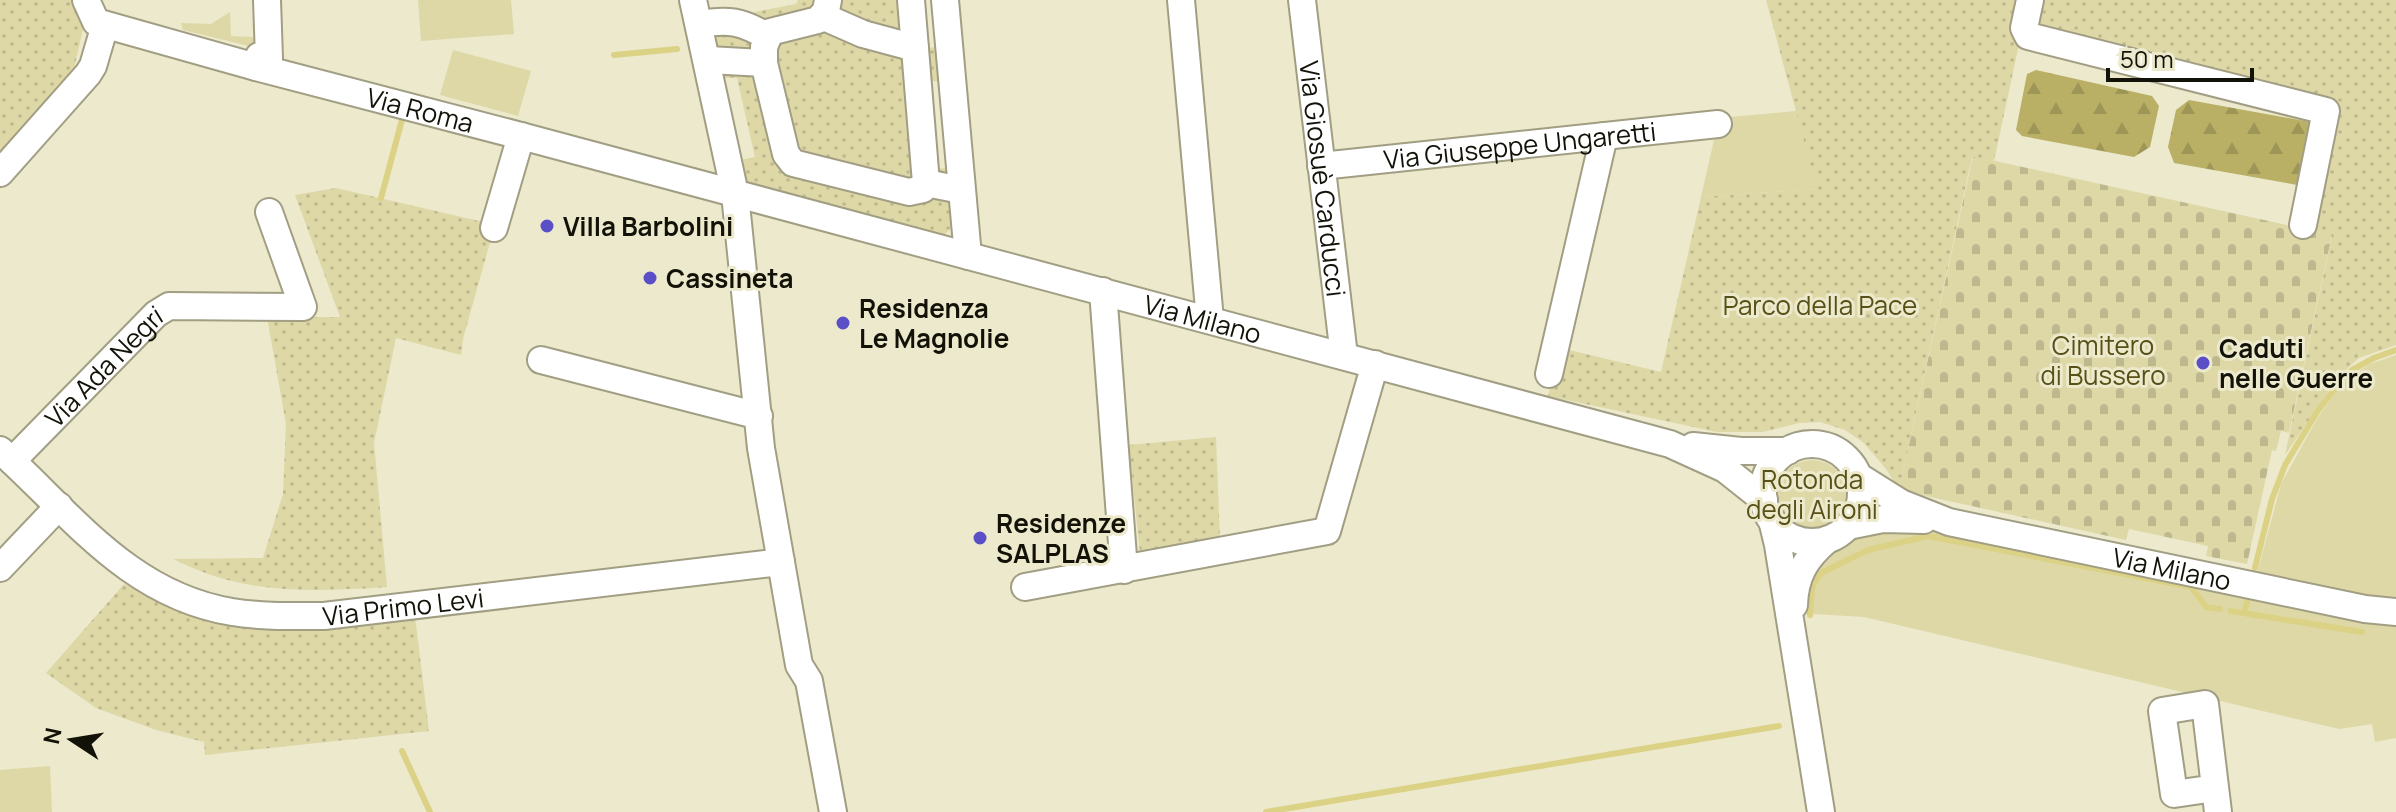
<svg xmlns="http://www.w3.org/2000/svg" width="2396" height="812" font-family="Manrope,sans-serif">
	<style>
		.green { fill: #ded8a7 }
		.forest { fill: url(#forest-firs) }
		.cemetery { fill: url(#cemetery-stones) }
		.park { fill: url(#park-dots) }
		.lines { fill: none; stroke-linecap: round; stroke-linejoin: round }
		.stream { stroke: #dbd286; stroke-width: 6 }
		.minor-casing { stroke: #a19e83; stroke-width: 30 }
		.minor { stroke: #fff; stroke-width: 26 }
		.poi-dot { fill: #5a4fc7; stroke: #ece9cc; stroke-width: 3 }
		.labels { text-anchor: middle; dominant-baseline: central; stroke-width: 6; stroke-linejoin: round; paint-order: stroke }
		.street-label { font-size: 26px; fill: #131208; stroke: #ece9cc }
		.poi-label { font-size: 26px; font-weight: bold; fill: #131208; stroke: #ece9cc; text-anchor: start }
		.park-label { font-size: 26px; fill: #575017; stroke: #ece9cc }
	</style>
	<defs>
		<pattern id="forest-firs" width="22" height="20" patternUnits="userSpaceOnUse" patternTransform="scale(2)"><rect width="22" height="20" fill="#b9b065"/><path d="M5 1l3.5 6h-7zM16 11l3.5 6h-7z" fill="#9e9656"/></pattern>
		<pattern id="cemetery-stones" width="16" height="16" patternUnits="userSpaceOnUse" patternTransform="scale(2)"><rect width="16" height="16" fill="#ded8a7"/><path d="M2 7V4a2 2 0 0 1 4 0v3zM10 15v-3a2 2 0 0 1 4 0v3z" fill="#beb88e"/></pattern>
		<pattern id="park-dots" width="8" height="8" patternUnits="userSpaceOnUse" patternTransform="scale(2)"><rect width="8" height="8" fill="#ded8a7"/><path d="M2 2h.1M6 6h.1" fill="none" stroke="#beb88e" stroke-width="1.8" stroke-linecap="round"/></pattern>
	</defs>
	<rect width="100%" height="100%" fill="#ece9cc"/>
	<!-- green -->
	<g class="green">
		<polygon points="418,0 511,0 514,34 421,41"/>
		<polygon points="230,12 231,36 269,38 269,51 183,30 181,23 211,24"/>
		<polygon points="453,50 531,71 518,116 440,95"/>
		<polygon points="1796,111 1818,189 1701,197 1719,118"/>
		<polygon points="2396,355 2396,738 2375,742 2372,724 2339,729 1864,617 1797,613 1801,588 1836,546 1857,534 1907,525 2253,589 2281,484 2318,417 2340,386 2351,376 2370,364"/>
		<circle cx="1812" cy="494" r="34"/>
		<polygon points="50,766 52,812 0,812 0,770"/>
	</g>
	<!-- forest -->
	<g class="forest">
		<polygon points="2036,70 2152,96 2159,106 2150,147 2134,157 2022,136 2016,130 2027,74"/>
		<polygon points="2189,100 2316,123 2303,186 2174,163 2168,147 2176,110"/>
	</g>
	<!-- cemetery -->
	<polygon class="cemetery" points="1973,156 2332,235 2289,433 2281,431 2276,451 2272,450 2247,564 2206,556 2208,546 2129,529 2126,540 1899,490"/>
	<!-- park -->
	<g class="park">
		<polygon points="0,0 74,0 83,29 72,78 0,155"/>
		<polygon points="798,0 920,0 924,48 948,46 952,80 925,82 933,169 959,167 954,225 941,238 759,188 744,181 735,161 755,157 737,78 716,78 703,22 796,4"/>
		<polygon points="1766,0 2396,0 2396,345 2359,358 2340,375 2285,455 2332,236 2302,227 2326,112 2021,35 1994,161 1972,157 1899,490 1886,469 1864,443 1845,430 1820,422 1799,423 1763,432 1717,432 1548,396 1561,348 1661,372 1701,197 1817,189"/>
		<path d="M336,188l156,36 2,4 -31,111 -2,16 -65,-17 -22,105 13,144c-78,5 -143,8 -214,-28l90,-1 20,-64 3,-70 -19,-107h73l-45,-122z"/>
		<polygon points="1216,437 1220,541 1140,554 1129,445"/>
		<polygon points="124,584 189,614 271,629 415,616 429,731 205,755 204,742 156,730 96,708 46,673"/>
	</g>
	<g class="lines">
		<!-- stream -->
		<g class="stream">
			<polyline points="614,55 677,49"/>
			<polyline points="381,198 403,116"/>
			<polyline points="2255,568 2272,499 2285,465 2317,412 2340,382 2352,370 2374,358 2396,350"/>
			<polyline points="2230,611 2362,632"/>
			<polyline points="2244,613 2248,599"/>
			<polyline points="1810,615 1812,588 1817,578 1823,572 1868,550 1928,536 2191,587 2206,607 2220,609"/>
			<polyline points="402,751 430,812"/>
			<polyline points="1266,812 1779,726"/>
		</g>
		<defs>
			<g id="minor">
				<path id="s1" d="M86,0l10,22 160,45 265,69 1149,308 55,25 39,31"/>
				<polyline points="693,0 735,194 761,448 799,665 809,681 833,812"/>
				<polyline points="911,0 926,183"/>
				<polyline points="945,0 968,256"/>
				<polyline points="1181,0 1210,320"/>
				<path id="s2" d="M1302,0l42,356"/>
				<polyline points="2030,0 2024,28 2028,36 2326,111 2303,225"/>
				<polyline points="822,16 863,34 915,48"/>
				<path d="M699,24c29,-5 43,-3 69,13"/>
				<polyline points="708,60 764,63 786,154 793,163 909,192 923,189 926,183 961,190"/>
				<polyline points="764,63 764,47 770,32 818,20 826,11 828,0"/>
				<polyline points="256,67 259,56 269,58 267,0"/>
				<path id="s3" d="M1321,166l397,-42"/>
				<polyline points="0,173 88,74 93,66 105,25"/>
				<polyline points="494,228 521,136"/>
				<polyline points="1103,291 1124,570"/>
				<polyline points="541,360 759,416"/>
				<polyline points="1549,374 1604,136"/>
				<circle cx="1812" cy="493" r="49"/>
				<polyline points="1693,446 1741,451 1788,451"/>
				<path id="s4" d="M0,450c72,65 129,145 232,162 31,5 62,4 92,4l457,-54"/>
				<path id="s5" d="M12,461l144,-147 13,-8 134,1 -34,-95"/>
				<path id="s6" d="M1858,476l43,27 48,19 416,87 31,3"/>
				<polyline points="1772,520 1778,545 1821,812"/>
				<polyline points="1848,526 1883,519 1924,520"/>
				<polyline points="0,568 59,506"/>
				<polyline points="1025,587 1327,531 1375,364"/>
				<path d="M1794,605c1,-29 11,-46 33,-65"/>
				<polyline points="2215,788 2174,794 2162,711 2205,704 2218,812"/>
			</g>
		</defs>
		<!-- minor casing -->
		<use href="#minor" class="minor-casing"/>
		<!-- minor -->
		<use href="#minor" class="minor"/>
	</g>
	<!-- markers -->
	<g class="poi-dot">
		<circle cx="547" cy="226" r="8"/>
		<circle cx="650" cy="278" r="8"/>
		<circle cx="843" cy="323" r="8"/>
		<circle cx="2203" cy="363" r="8"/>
		<circle cx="980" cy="538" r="8"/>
	</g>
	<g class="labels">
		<!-- street labels -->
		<g class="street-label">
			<text stroke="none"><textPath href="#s1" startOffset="360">Via Roma</textPath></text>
			<text stroke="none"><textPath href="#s3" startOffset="200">Via Giuseppe Ungaretti</textPath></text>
			<text stroke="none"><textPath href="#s2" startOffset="180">Via Giosuè Carducci</textPath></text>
			<text stroke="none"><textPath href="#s1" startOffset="1170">Via Milano</textPath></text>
			<text stroke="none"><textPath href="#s5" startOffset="132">Via Ada Negri</textPath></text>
			<text stroke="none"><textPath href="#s6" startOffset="330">Via Milano</textPath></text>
			<text stroke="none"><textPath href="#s4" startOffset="460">Via Primo Levi</textPath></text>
		</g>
		<!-- poi labels -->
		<g class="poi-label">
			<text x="563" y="226">Villa Barbolini</text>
			<text x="666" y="278">Cassineta</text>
			<text x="859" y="308">Residenza<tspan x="859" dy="30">Le Magnolie</tspan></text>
			<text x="2219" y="348">Caduti<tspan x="2219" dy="30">nelle Guerre</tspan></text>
			<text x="996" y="523">Residenze<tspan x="996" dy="30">SALPLAS</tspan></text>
		</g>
		<!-- park labels -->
		<g class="park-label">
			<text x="1820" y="305">Parco della Pace</text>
			<text x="2103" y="345">Cimitero<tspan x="2103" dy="30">di Bussero</tspan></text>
			<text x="1812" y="479">Rotonda<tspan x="1812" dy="30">degli Aironi</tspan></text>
		</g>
	</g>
	<!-- north arrow -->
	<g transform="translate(72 740) rotate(282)" stroke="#ece9cc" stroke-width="6" paint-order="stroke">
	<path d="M0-6L14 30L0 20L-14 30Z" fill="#131208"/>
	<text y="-12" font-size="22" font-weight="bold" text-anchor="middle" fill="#131208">N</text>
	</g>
	<!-- scale -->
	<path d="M2108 68v12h144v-12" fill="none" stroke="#131208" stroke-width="4"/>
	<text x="2120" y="68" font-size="24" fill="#131208" stroke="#ece9cc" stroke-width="6" paint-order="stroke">50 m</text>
</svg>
